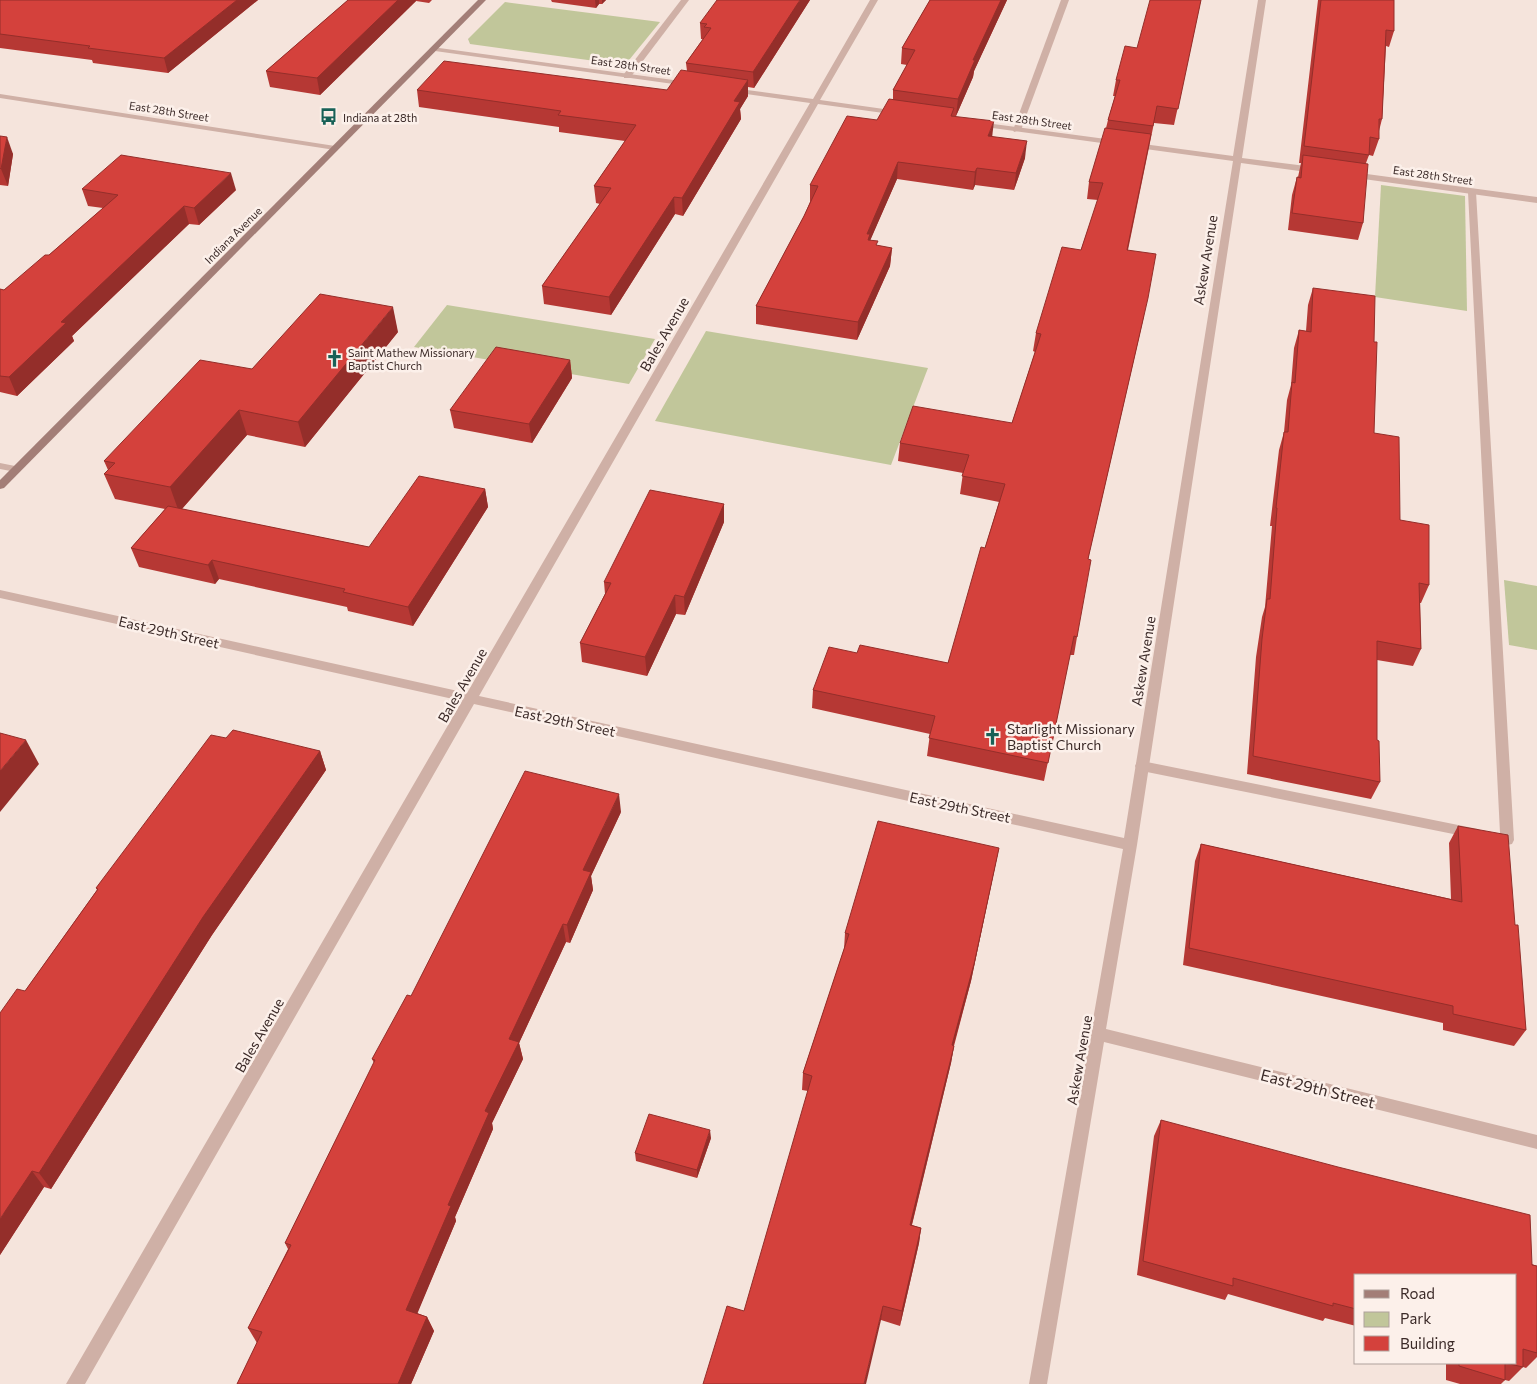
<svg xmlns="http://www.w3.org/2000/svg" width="1537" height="1384" font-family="Commissioner,sans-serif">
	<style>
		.green { fill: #c1c69a }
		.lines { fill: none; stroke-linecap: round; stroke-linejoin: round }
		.lane { fill: #cfb0a6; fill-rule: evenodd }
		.street { fill: #cfb0a6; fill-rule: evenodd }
		.secondary { fill: #a37e77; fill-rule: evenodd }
		.wall { fill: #b63834 }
		.shaded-wall { fill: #942e2a }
		.building { fill: #d4413c; stroke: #942e2a }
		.labels { text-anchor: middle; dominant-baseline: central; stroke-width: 5; stroke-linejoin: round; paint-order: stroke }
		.far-street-label { font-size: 11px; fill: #3b2a28; stroke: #fcf0ea }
		.far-poi-label { font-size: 11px; fill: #3b2a28; stroke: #fcf0ea; text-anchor: start }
		.street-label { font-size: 14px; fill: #3b2a28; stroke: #fcf0ea }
		.poi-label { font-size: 14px; fill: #3b2a28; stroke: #fcf0ea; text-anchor: start }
		.near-street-label { font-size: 16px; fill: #3b2a28; stroke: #fcf0ea }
	</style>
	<rect width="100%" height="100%" fill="#f5e4dc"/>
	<!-- green -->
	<g class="green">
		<polygon points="505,2 660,22 625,65 470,44 468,39"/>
		<polygon points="1381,185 1465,196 1467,311 1375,297"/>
		<polygon points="447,305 655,339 629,384 414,347"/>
		<polygon points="706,331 928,368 891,465 655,421"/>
		<polygon points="1504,580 1537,586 1537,650 1509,645"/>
	</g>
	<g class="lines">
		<!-- lane -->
		<g class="lane">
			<polygon points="681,0 689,0 630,78 624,78 624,74"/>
			<polygon points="1061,0 1069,0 1021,130 1014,132 1013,130"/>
			<polygon points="1472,189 1476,192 1514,840 1512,844 1507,845 1490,841 1488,837 1490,833 1500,833 1468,192"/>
			<polygon points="1142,761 1473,828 1478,829 1480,833 1478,837 1473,838 1142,771 1137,770 1135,766 1137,762"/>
		</g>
		<!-- street -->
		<g class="street">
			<polygon points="870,0 878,0 820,100 898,111 902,113 898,115 818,104 479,696 1124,838 1233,161 978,126 974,124 978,122 1233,156 1258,0 1266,0 1242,158 1314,167 1318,170 1314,173 1241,163 1137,845 1106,1029 1537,1135 1537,1149 1104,1042 1047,1384 1029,1384 1123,849 474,704 85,1384 66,1384 462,701 0,598 0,590 467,693 810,103 732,92 728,90 732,88 813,99"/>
			<polygon points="432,47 688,82 692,84 688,86 435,51 431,49"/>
			<polygon points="0,94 335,146 339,148 335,150 0,98"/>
			<polygon points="1352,172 1537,197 1537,203 1349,177 1349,173"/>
			<polygon points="0,463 20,467 21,469 16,472 0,469"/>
		</g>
		<!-- secondary -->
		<polygon class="secondary" points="478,0 486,0 4,488 0,489 0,480"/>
	</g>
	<!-- wall -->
	<g class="wall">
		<polygon points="0,0 258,0 168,73 93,63 92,60 0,48"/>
		<polygon points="348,0 432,0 429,3 416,1 320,95 270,87 266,71"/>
		<polygon points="551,0 606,0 602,4 599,4 596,8 552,2"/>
		<polygon points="810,0 754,88 748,87 748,96 740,109 741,119 683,216 675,214 611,315 544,304 542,286 600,204 596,203 594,186 625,141 559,132 559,127 419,107 417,90 667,90 687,71 686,63 703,39 701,39 700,23"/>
		<polygon points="930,0 1007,0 974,71 973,77 956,116 953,116 992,136 1025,158 1014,190 975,185 973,190 897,179 870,240 877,246 892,248 890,266 857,340 756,324 756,306 804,216 810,202 810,185 877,120 893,99 893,90 907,65 901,64 902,48"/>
		<polygon points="1201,0 1174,125 1154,123 1128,250 1144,316 1088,559 1077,637 1074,655 1070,655 1044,781 927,756 930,734 812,708 813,690 857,653 948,663 985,548 999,502 960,494 963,473 898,461 900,443 1012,423 1035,352 1033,351 1036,333 1081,250 1098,200 1087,199 1089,182 1106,128 1108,120 1115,96 1113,96 1116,80 1137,48"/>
		<polygon points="1318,0 1394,0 1394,31 1389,47 1386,46 1382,119 1379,131 1379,139 1373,156 1369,155 1366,163 1363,223 1358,240 1288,230 1292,195 1297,177 1298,177 1301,163 1299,163"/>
		<polygon points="0,136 13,154 8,186 0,185"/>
		<polygon points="82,189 236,190 199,225 189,224 72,336 74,341 17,396 0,392 0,289 4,290 49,255 103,208 88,206"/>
		<polygon points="1313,288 1374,433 1400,520 1429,585 1421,603 1420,603 1421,649 1413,666 1377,660 1377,740 1380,782 1371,799 1247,774 1256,657 1262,617 1265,607 1272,526 1270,526 1279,450 1284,432 1287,400 1291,385 1294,348 1299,330 1306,331 1308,305"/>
		<polygon points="398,332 305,447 247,435 182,509 369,547 485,489 488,507 413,626 348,611 347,607 219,579 215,584 139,567 131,548 165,509 115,499 104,474 108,470 104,461 252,369"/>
		<polygon points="570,360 572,378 532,443 454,428 450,410"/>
		<polygon points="724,504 724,522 685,615 676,614 647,676 582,662 580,643 605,594 604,582"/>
		<polygon points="226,738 320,751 326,770 212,935 51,1189 44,1187 0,1255 25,991 97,890 96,888"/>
		<polygon points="621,812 591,876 593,890 570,943 566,942 519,1043 523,1059 492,1123 493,1129 455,1217 456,1221 417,1313 427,1317 434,1331 411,1384 237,1384 257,1343 248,1328 288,1249 285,1243 374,1063 372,1059 411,996"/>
		<polygon points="1458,826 1515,925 1526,1030 1514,1046 1443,1030 1443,1023 1183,965 1195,861 1201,844 1451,899 1449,843"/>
		<polygon points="999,848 971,981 954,1046 951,1063 912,1225 921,1228 919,1243 900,1326 881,1320 808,1091 802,1090 803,1073 844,949 845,933"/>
		<polygon points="1161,1120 1537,1266 1537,1357 1526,1368 1523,1367 1509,1381 1505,1380 1501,1384 1460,1384 1446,1380 1446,1363 1516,1363 1356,1275 1356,1326 1325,1318 1323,1321 1228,1294 1225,1300 1137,1275 1154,1136"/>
		<polygon points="711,1138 697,1178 636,1161 635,1153"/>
	</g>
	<!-- shaded-wall -->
	<g class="shaded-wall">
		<polygon points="237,0 258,0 168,73 164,58"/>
		<polygon points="398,0 416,0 416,1 320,95 317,78"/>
		<polygon points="595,0 599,0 599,4 596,8"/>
		<polygon points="602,0 606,0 602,4"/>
		<polygon points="800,0 810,0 754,88 753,72"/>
		<polygon points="1001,0 1007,0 974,71 973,77 956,116 958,99 973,60"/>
		<polygon points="748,80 748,96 740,109 741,119 683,216 682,198 734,101"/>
		<polygon points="994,121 992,138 988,136"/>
		<polygon points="7,137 13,154 8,186 1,169"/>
		<polygon points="1027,141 1025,158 1014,190 1016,173"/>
		<polygon points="898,162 897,179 870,241 867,257 867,234"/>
		<polygon points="977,168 975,185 973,190 975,172"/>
		<polygon points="231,173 236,190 199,225 194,208"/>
		<polygon points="674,197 675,214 611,315 609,297"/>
		<polygon points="184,206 189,224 72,336 74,341 17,396 9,377 61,322"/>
		<polygon points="892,248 890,266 857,340 858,322"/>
		<polygon points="393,307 398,332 305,447 298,422"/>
		<polygon points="570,360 572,378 532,443 529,424"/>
		<polygon points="239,410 247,435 179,512 170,487"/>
		<polygon points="485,489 488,507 413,626 408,607"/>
		<polygon points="724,504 724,522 685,615 684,597"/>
		<polygon points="212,560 219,579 215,584 208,565"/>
		<polygon points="675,595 676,614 647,676 645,657"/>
		<polygon points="26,740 39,764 0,812 0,771"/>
		<polygon points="320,751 326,770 212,935 51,1189 39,1173 203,917"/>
		<polygon points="619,794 621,812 591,876 593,890 570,943 567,925 583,870"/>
		<polygon points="999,848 971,981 949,1062 952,1045"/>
		<polygon points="563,924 566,942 519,1043 523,1059 492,1123 493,1129 455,1217 456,1221 413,1324 406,1310 485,1111 509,1039"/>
		<polygon points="954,1046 951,1063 908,1240 910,1225"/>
		<polygon points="710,1130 711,1138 697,1178 697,1170"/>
		<polygon points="32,1171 44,1187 0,1255 0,1219"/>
		<polygon points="921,1228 919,1243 900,1326 902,1311"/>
		<polygon points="883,1306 881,1320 866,1384 864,1384"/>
		<polygon points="427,1317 434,1331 411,1384 398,1384"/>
	</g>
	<!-- building -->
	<g class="building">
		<polygon points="0,0 237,0 164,58 88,48 90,46 0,34"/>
		<polygon points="348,0 398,0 317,78 266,71"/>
		<polygon points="717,0 800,0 753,72 686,63 711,28 704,27 707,24 700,23"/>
		<polygon points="930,0 1001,0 973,60 975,60 958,99 893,90 915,50 902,48"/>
		<polygon points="1150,0 1201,0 1178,109 1157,106 1153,126 1108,120 1120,80 1116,80 1125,46 1137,48"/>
		<polygon points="1321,0 1394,0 1394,31 1386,30 1382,119 1379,119 1379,139 1370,137 1369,155 1304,146"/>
		<polygon points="444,61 667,90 681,70 748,80 734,101 740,102 682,198 674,197 609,297 542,286 611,188 594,186 636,125 558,115 561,111 417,90"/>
		<polygon points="889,99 954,108 951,116 994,121 988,136 1027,141 1016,173 977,168 975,172 898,162 867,234 870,234 868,240 878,241 876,245 892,248 858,322 756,306 804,216 818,186 810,185 847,116 877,120"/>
		<polygon points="1105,128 1151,134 1127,250 1156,254 1148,298 1088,559 1091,560 1077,637 1074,636 1048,763 929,738 935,716 813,690 829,647 857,653 860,645 948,663 981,547 985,548 1005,484 962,476 969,455 900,443 913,406 1012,423 1041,334 1036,333 1062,247 1081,250 1103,183 1089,182"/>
		<polygon points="0,136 7,137 1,169 0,168"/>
		<polygon points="121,155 231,173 194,208 184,206 61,322 66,323 9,377 0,376 0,289 4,290 45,255 49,255 118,195 82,189"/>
		<polygon points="1303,155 1368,164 1363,223 1292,213 1297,177 1301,178"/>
		<polygon points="1313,288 1375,296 1374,342 1377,342 1374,433 1399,437 1400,520 1429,525 1429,585 1419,583 1421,649 1377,641 1377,740 1379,741 1380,782 1253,756 1262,639 1267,599 1270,599 1277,508 1276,508 1284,432 1288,432 1292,382 1295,383 1299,330 1311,332"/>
		<polygon points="320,294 393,307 298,422 239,410 170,487 104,474 115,463 104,461 200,360 252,369"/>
		<polygon points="496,347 570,360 529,424 450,410"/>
		<polygon points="419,476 485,489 408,607 343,592 345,589 212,560 208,565 131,548 168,506 369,547"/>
		<polygon points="650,490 724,504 684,597 675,595 645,657 580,643 611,583 604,582"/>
		<polygon points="233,730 320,751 203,917 39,1173 32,1171 0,1219 0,1013 17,989 25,991 98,889 96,888 211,735 226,738"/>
		<polygon points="0,733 26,740 0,771"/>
		<polygon points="525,771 619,794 583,870 591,872 567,925 563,924 509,1039 519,1042 485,1111 489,1113 448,1205 451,1206 406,1310 427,1317 398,1384 237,1384 262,1332 248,1328 291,1245 285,1243 375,1060 372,1059 407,995 411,996"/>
		<polygon points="878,821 999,848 974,964 952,1045 954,1046 910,1225 921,1228 902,1311 883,1306 864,1384 703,1384 727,1306 744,1311 812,1076 803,1073 849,934 845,933"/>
		<polygon points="1458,826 1508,835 1515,925 1518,925 1526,1030 1453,1014 1453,1006 1189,948 1201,844 1462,902"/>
		<polygon points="649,1114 710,1130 697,1170 635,1153"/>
		<polygon points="1161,1120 1338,1167 1530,1215 1532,1265 1537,1266 1537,1353 1523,1349 1523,1367 1505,1363 1516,1363 1516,1275 1356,1275 1356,1309 1333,1303 1333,1306 1233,1278 1233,1286 1143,1261"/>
		<polygon points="1459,1363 1505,1363 1505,1380 1459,1366"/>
	</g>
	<!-- icons -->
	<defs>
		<symbol id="bus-bare" viewBox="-9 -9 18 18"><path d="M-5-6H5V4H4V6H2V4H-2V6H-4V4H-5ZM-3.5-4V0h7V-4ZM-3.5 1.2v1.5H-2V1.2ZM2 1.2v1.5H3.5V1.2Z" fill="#186157" stroke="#fcf0ea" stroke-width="2.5" paint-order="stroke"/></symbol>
		<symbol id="church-bare" viewBox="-9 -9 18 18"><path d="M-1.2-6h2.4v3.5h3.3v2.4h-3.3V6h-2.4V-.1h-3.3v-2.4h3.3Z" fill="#186157" stroke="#fcf0ea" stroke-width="2.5" paint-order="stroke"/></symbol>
	</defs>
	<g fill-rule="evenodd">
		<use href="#bus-bare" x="316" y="104" width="25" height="25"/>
		<use href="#church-bare" x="322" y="346" width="25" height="25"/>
		<use href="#church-bare" x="980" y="724" width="25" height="25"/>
	</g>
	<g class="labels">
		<!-- far-street labels -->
		<g class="far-street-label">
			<text transform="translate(631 65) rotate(8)">East 28th Street</text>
			<text transform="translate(169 111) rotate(9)">East 28th Street</text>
			<text transform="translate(1032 120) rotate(8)">East 28th Street</text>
			<text transform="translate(1433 175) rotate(8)">East 28th Street</text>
			<text transform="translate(233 235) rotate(-45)">Indiana Avenue</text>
		</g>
		<!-- far-poi labels -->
		<g class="far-poi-label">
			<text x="343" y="117">Indiana at 28th</text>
			<text x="348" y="352">Saint Mathew Missionary<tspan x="348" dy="13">Baptist Church</tspan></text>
		</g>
		<!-- street labels -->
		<g class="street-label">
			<text transform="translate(1205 260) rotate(-81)">Askew Avenue</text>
			<text transform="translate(664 334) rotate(-60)">Bales Avenue</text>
			<text transform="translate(169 632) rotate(13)">East 29th Street</text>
			<text transform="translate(1143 661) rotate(-81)">Askew Avenue</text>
			<text transform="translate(462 685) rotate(-60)">Bales Avenue</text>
			<text transform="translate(565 721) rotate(12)">East 29th Street</text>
			<text transform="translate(960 807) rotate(12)">East 29th Street</text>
			<text transform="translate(259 1035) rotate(-60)">Bales Avenue</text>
			<text transform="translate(1079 1060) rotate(-80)">Askew Avenue</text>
		</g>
		<!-- poi labels -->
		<g class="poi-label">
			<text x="1007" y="728">Starlight Missionary<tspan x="1007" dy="16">Baptist Church</tspan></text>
		</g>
		<!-- near-street labels -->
		<g class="near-street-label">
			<text transform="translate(1318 1088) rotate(14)">East 29th Street</text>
		</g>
	</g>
	<!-- legend -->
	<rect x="1354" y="1274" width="162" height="90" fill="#fcf0ea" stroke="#afa19c"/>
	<rect x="1364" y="1290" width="25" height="8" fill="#a37e77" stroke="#afa19c"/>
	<text x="1400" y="1299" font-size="15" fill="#3b2a28">Road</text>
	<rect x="1364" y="1312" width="25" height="15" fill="#c1c69a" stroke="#afa19c"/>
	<text x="1400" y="1324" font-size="15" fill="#3b2a28">Park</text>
	<rect x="1364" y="1336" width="25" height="15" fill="#d4413c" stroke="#afa19c"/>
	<text x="1400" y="1349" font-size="15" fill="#3b2a28">Building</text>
</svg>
